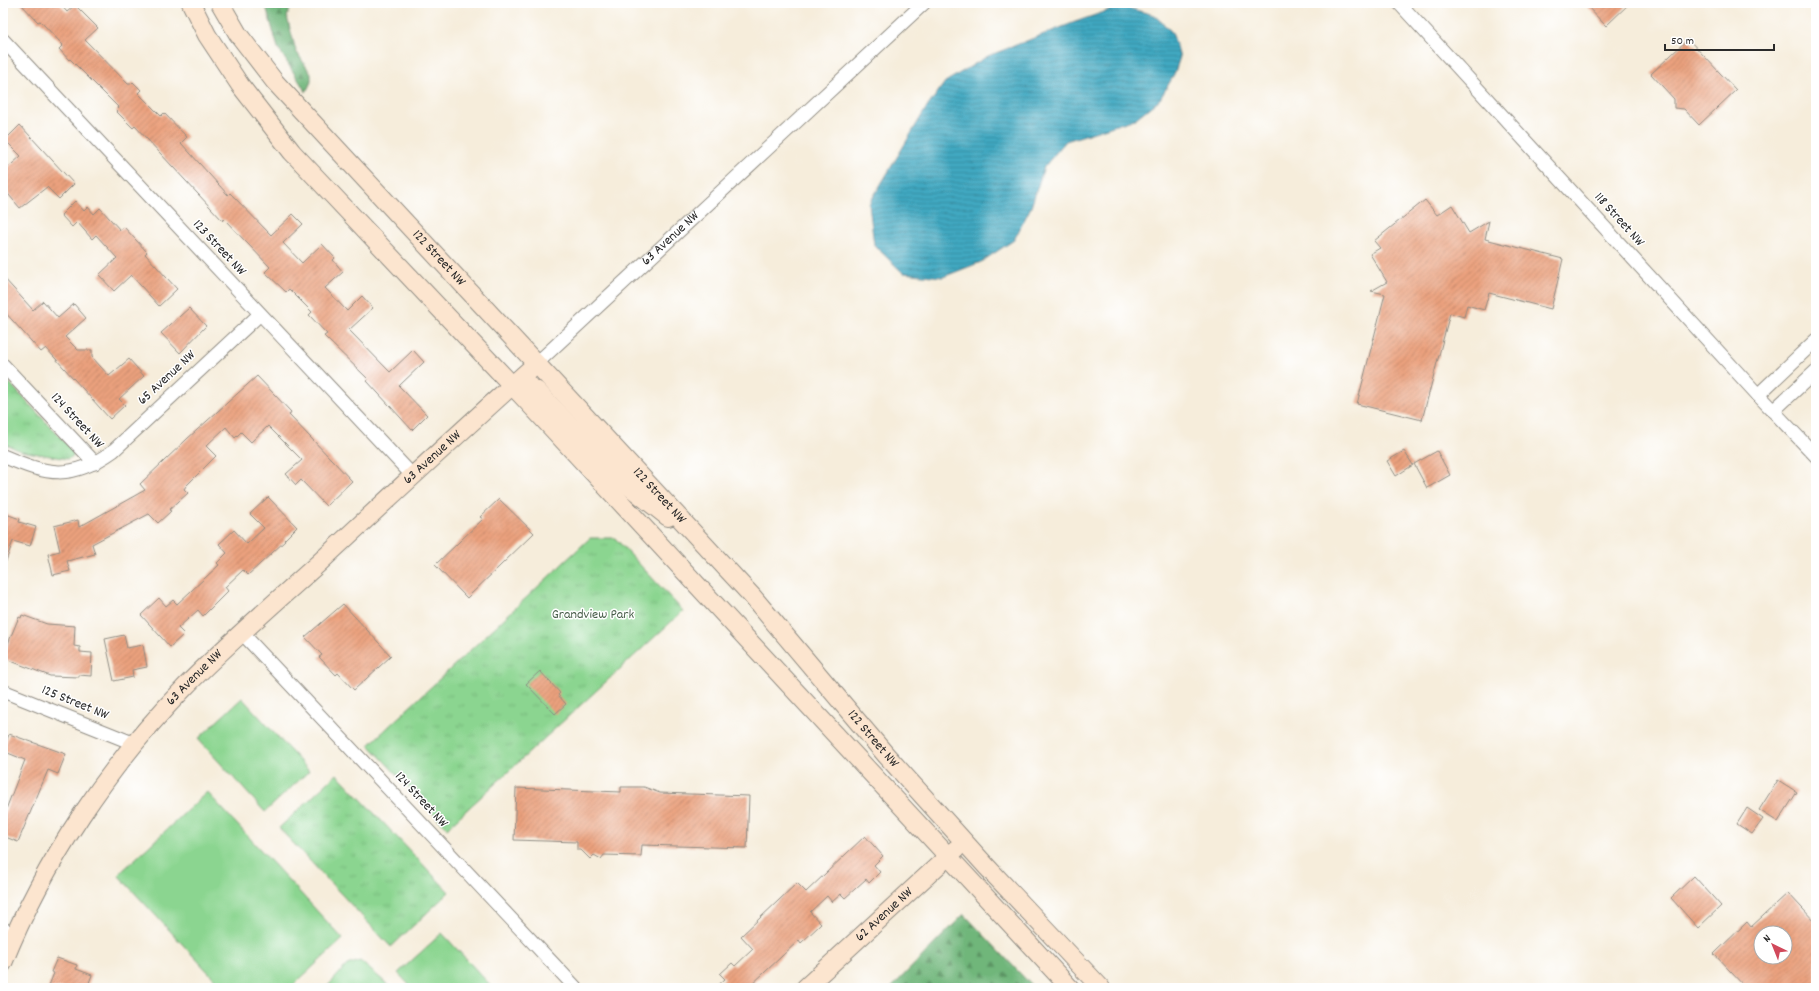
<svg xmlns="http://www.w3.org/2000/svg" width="1819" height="991" font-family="Dekko,sans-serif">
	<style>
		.green { fill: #8bd590; stroke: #5b805e }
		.forest { fill: url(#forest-firs); stroke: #4e7052 }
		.park { fill: url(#park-tufts); stroke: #5b805e }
		.water { fill: url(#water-rules); stroke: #366a76 }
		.building { fill: url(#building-hatch); fill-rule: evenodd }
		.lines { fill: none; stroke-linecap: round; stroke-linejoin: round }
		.street-casing { stroke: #908c83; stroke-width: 15 }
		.secondary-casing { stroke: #908c83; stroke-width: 20 }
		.street { stroke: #fff; stroke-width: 13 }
		.secondary { stroke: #fce5cf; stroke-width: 18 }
		.labels { text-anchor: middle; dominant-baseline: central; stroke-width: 3; stroke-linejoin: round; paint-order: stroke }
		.street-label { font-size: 14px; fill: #2b2b2b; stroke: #fff }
		.park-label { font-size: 14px; fill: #485e49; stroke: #fff }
	</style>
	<defs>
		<pattern id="forest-firs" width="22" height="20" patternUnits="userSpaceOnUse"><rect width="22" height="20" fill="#70b67a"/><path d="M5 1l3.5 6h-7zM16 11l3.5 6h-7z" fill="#5c9464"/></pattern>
		<pattern id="park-tufts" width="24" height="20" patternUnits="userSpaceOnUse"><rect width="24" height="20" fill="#8bd590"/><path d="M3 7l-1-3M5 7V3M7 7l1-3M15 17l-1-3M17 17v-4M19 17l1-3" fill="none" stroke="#78b77c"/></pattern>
		<pattern id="water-rules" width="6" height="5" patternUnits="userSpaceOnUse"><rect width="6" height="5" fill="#41a8c1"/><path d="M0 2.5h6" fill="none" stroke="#37899d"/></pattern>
		<pattern id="building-hatch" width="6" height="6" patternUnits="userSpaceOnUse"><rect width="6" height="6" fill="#eba17e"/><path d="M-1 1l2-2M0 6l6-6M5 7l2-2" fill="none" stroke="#bf8367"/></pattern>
	</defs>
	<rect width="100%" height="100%" fill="#fff"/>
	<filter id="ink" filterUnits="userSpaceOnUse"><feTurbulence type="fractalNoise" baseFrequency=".025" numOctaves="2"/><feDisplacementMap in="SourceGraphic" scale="8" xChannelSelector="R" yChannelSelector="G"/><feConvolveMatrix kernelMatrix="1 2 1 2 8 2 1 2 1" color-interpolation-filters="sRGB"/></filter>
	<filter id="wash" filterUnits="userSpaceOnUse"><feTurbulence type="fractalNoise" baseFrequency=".012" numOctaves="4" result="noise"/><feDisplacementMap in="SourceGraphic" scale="16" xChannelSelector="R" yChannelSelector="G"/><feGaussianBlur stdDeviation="0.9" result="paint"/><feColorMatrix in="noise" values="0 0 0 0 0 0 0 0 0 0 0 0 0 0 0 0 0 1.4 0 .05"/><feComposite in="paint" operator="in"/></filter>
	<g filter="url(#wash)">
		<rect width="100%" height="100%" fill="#f6eddb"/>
		<!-- green -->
		<g class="green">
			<polygon points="242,698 309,771 265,812 198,739"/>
			<polygon points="207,792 343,939 290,988 223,988 118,875"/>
			<polygon points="442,933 493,988 412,988 398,973"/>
			<polygon points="360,961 392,988 326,988 347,965"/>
		</g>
		<!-- forest -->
		<g class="forest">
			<polygon points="265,3 292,3 287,17 296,51 311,74 311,82 306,92 278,48"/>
			<polygon points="964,914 1034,988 891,988"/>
		</g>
		<!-- park -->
		<g class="park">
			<polygon points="3,376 73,451 73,456 68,459 21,451 3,443"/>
			<polygon points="590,538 615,538 683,611 447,828 369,745"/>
			<polygon points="337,774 449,892 391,947 279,828"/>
		</g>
		<!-- water -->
		<polygon class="water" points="1121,6 1154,15 1172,32 1180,57 1174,75 1160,99 1135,119 1066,141 1044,167 1031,207 1014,240 981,262 943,277 903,273 874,245 869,204 925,110 945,82 988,56 1075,22"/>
		<g id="blocks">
			<!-- building -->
			<g class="building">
				<polygon points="20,3 59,3 67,12 75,5 98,28 85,40 128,84 131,84 133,82 141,90 138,93 161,116 164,113 187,137 181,143 228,195 230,193 271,235 293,214 303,224 283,243 302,263 322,244 335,258 333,260 343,272 325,288 347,311 362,296 373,308 349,330 390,372 413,350 424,362 399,386 427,415 412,430 367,381 368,379 324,336 327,334 309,315 312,312 289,289 286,292 265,272 270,267 224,219 223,221 135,126 133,128 116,111 119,108 70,59 69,60 59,49 63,45 40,21 38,22"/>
				<polygon points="1584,3 1630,3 1606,26"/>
				<polygon points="1688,39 1736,90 1699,125 1684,109 1674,108 1674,99 1651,74"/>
				<polygon points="20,125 74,184 59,199 47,187 20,208 3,188 3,172 21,156 5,140"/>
				<polygon points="1425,200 1437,215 1452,205 1469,233 1489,221 1485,239 1563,259 1551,309 1489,293 1484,310 1467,305 1464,317 1450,313 1422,420 1357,404 1385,294 1371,291 1387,282 1370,254 1380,248 1374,241"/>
				<polygon points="75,201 84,211 88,207 94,214 100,208 120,230 124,227 147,252 145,254 177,289 159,306 131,275 114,291 99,275 117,258 96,235 92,239 77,222 72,227 61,215"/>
				<polygon points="3,277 33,310 43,301 58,318 74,304 86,318 65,337 78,350 92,350 92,357 109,376 129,359 144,376 119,399 125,405 110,419 46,348 41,352 3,310"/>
				<polygon points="189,308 206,326 180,353 161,333"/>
				<polygon points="257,376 291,412 289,415 352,481 326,506 301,480 296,485 286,474 302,460 268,426 251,442 241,432 235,438 226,427 206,446 216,456 186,486 184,489 188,493 169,510 171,511 158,523 149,514 92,544 95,554 67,561 70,571 53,575 48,554 60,551 54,526 78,520 79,527 145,490 140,484 187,439"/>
				<polygon points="1404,451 1413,465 1396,476 1387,461"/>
				<polygon points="1437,451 1450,475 1427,488 1414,464"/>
				<polygon points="268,497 297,527 284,540 285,541 248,575 243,570 225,587 228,591 203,616 198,610 178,628 184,634 170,647 141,615 159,598 166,606 173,600 177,604 219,565 217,563 227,553 219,544 234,530 247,544 264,528 250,514"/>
				<polygon points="499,499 534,533 467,598 435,565 483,519 480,517"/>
				<polygon points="3,513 20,519 19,522 36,527 30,546 13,541 5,564 3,564"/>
				<polygon points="343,604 391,656 354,690 338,673 336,675 319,657 322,655 305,637"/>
				<polygon points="22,615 47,624 75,626 74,646 80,647 80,652 92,653 91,676 79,675 79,677 50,676 3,658 11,636 19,617 21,618"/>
				<polygon points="124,635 127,648 143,645 147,667 132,670 133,677 114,681 105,639"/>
				<polygon points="540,671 560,693 558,695 566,704 555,714 526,684"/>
				<polygon points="9,734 66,754 58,774 48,770 18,842 3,836 3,817 25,760 3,751"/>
				<polygon points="1778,780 1797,792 1778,822 1759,810"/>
				<polygon points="621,787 644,787 660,793 749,796 747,848 642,845 641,856 604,855 601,859 594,855 590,859 581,850 577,850 577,842 514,840 516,788 621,792"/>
				<polygon points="1747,808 1763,819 1752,834 1737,824"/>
				<polygon points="865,836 883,856 874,865 880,872 869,883 866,879 845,898 841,894 832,902 827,896 810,912 821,924 801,943 799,940 748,988 715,988 725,979 720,974 732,963 735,966 753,949 741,936 797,883 806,892"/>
				<polygon points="1694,876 1721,906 1698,928 1671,898"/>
				<path d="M1788,893l28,30v65h-70l-32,-34 33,-32 4,5zM1761,933h24v24h-24z"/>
				<polygon points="57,958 77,965 76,969 92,975 87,988 48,988 54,973 51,972"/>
			</g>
		</g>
	</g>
	<g filter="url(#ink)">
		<use href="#blocks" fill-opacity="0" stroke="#908c83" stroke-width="1"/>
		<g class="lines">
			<defs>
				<g id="street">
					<polyline points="1399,3 1758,395 1816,456"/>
					<polyline points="3,40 412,475"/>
					<path id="s1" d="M536,364l388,-361"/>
					<polyline points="3,365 95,463"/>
					<polyline points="1758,395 1816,340"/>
					<polyline points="1773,411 1816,371"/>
					<path d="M3,456c45,19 68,25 110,-5l146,-136"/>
					<polyline points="242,633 576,988"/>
					<polyline points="3,691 135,744"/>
					<polyline points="3,929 15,935"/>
				</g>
				<g id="secondary">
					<polyline points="191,3 207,35 240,85 292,152 525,399 1070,988"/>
					<path id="s2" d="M220,3l18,31 37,48 477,514 134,159 101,112 114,121"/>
					<polyline points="512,386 524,383 537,391 625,483 668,517"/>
					<path id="s3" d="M3,963c41,-102 106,-198 183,-277 42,-43 89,-83 134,-124 72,-67 143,-133 216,-198"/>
					<path id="s4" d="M805,988l151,-139"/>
				</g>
			</defs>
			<!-- street casing -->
			<use href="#street" class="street-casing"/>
			<!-- secondary casing -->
			<use href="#secondary" class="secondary-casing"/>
			<!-- street -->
			<use href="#street" class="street"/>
			<!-- secondary -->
			<use href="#secondary" class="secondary"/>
		</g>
	</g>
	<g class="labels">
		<!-- street labels -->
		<g class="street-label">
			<text transform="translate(1619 220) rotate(48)">118 Street NW</text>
			<text stroke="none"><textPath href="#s1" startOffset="184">63 Avenue NW</textPath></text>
			<text transform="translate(219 248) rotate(47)">123 Street NW</text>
			<text stroke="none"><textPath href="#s2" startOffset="337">122 Street NW</textPath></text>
			<text transform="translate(167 378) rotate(-43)">65 Avenue NW</text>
			<text transform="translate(77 421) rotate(47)">124 Street NW</text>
			<text stroke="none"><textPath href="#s3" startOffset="670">63 Avenue NW</textPath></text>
			<text stroke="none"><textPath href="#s2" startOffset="661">122 Street NW</textPath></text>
			<text stroke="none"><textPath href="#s3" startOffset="346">63 Avenue NW</textPath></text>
			<text transform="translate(75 703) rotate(22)">125 Street NW</text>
			<text stroke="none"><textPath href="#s2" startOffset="985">122 Street NW</textPath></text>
			<text transform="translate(421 800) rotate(47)">124 Street NW</text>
			<text stroke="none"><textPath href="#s4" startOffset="108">62 Avenue NW</textPath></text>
		</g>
		<!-- park labels -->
		<g class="park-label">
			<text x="593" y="615">Grandview Park</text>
		</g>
	</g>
	<!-- margin -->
	<rect width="1819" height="991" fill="none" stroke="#fff" stroke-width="16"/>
	<!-- north arrow -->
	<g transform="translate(1773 945) rotate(317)"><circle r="19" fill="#ffffff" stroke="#aaaaaa"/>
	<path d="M0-3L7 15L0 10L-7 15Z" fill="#d1495b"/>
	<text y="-6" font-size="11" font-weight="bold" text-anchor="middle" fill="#2b2b2b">N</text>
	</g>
	<!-- scale -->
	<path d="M1665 44v6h109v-6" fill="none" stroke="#2b2b2b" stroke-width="2"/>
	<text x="1671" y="44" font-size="12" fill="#2b2b2b" stroke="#ffffff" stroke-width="3" paint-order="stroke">50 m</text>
</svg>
